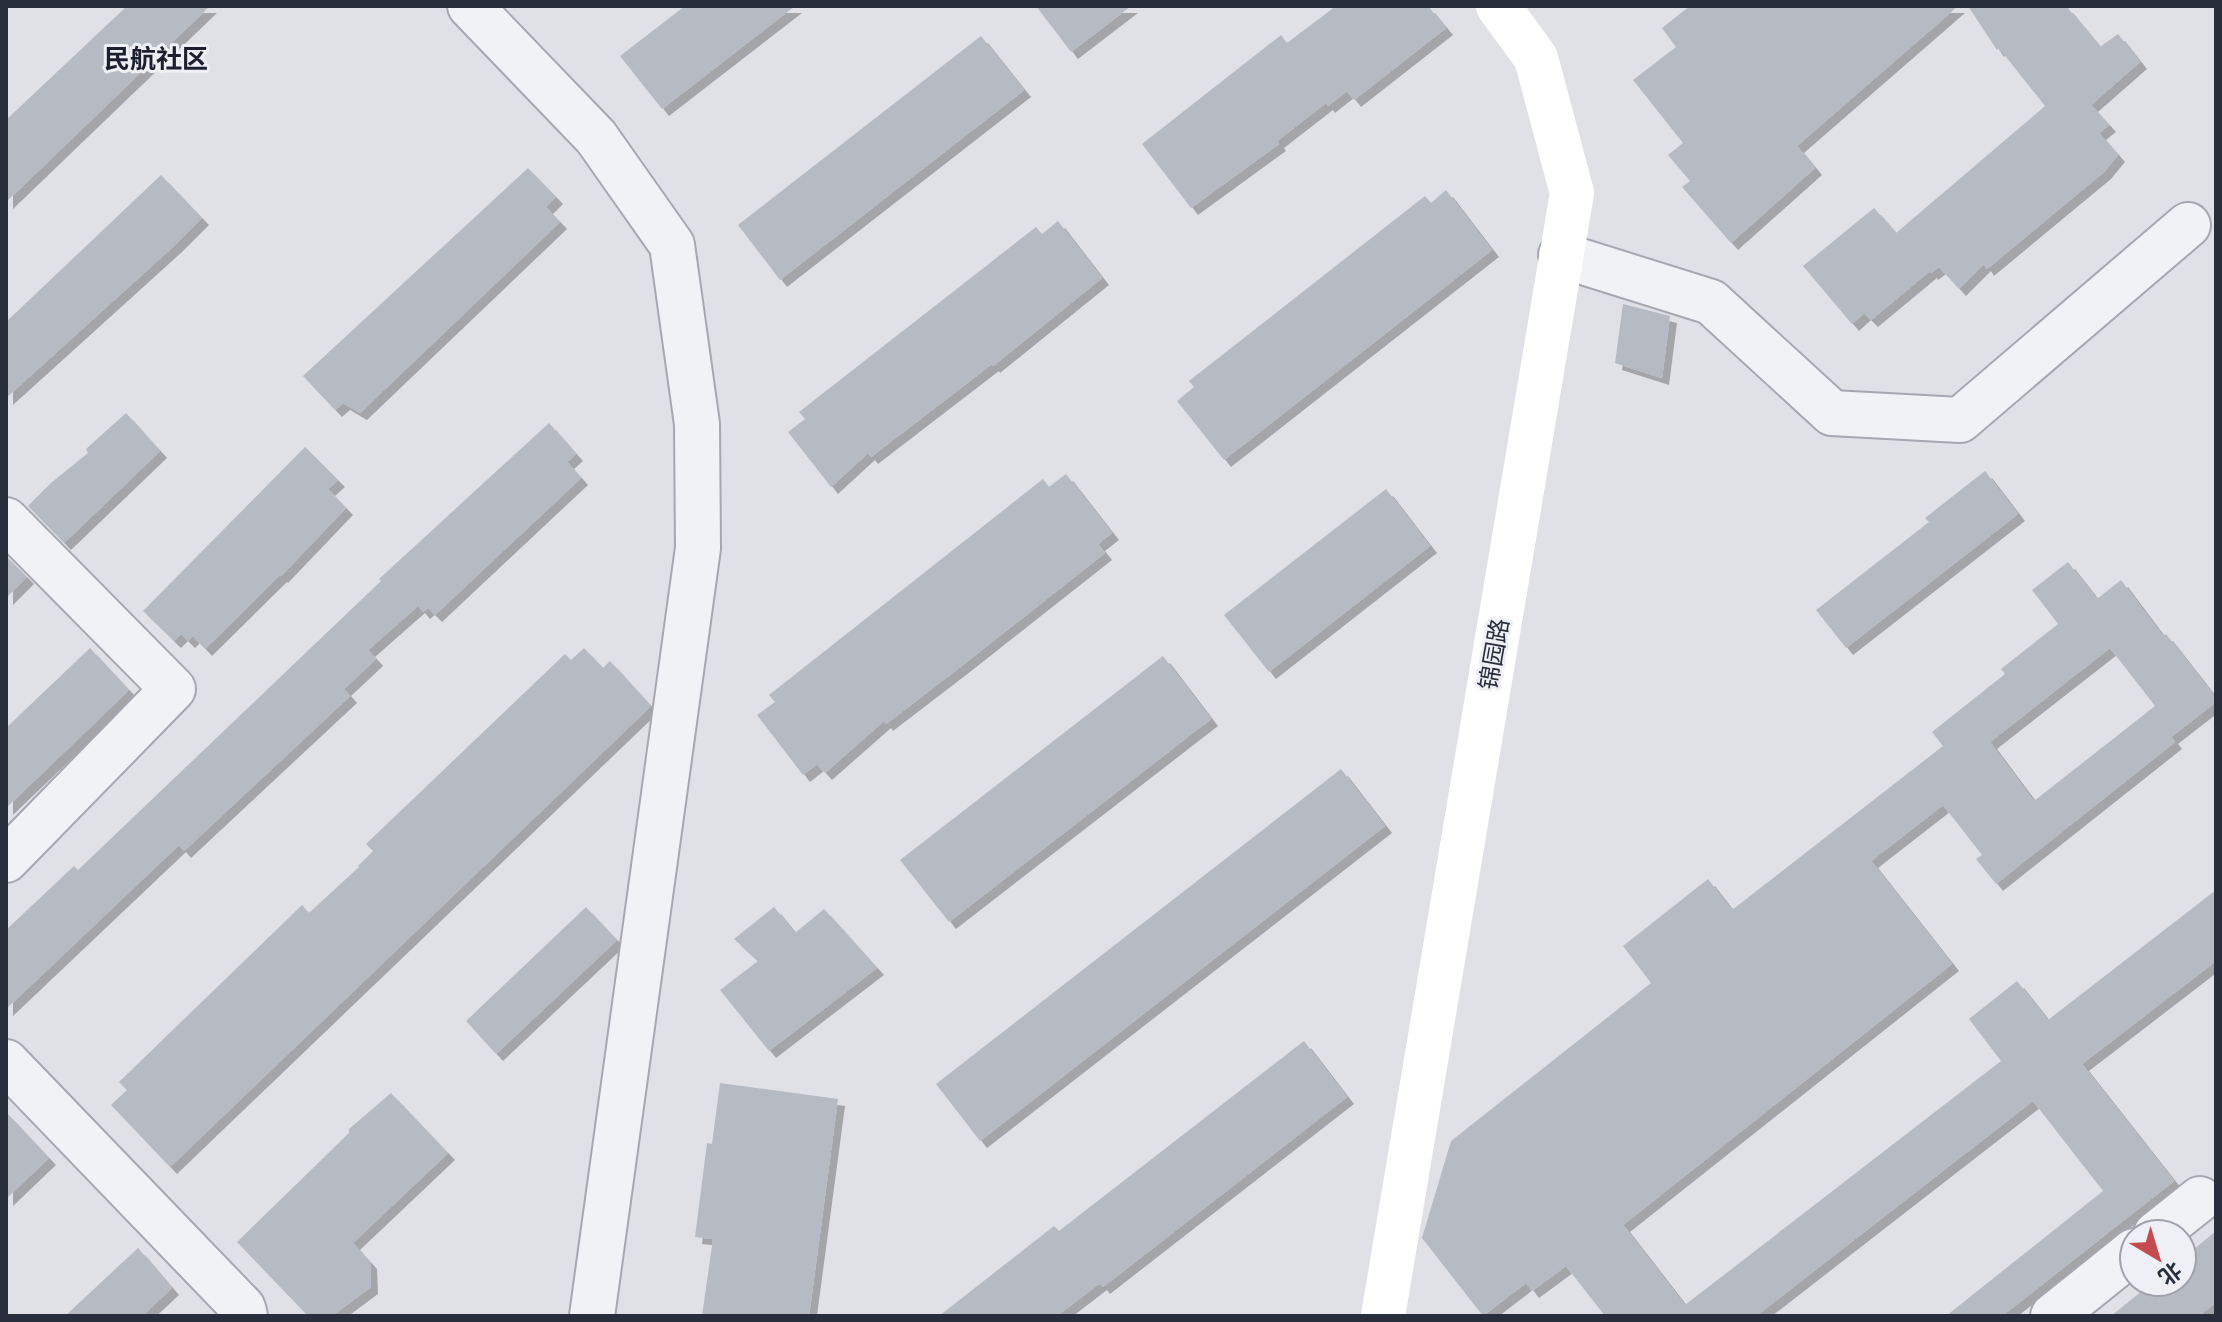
<svg xmlns="http://www.w3.org/2000/svg" width="2222" height="1322" font-family="Cabin,'Noto Sans SC',sans-serif">
	<style>
		.building { fill: #b6bac3; fill-rule: evenodd; filter: url(#shadow) }
		.lines { fill: none; stroke-linecap: round; stroke-linejoin: round }
		.street-casing { stroke: #a5a8b1; stroke-width: 48 }
		.street { stroke: #f1f2f6; stroke-width: 44 }
		.secondary { stroke: #fff; stroke-width: 44 }
		.labels { text-anchor: middle; dominant-baseline: central; stroke-width: 6; stroke-linejoin: round; paint-order: stroke }
		.street-label { font-size: 24px; fill: #292e3d; stroke: #eef0f5 }
		.neighbourhood-label { font-size: 26px; font-weight: bold; fill: #1b1f2e; stroke: #eef0f5 }
	</style>
	<defs>
		<filter id="shadow"><feDropShadow dx="7" dy="7" stdDeviation="0" flood-color="#0004"/></filter>
	</defs>
	<rect width="100%" height="100%" fill="#dfe1e7"/>
	<!-- building -->
	<g class="building">
		<polygon points="127,6 210,6 6,202 6,120"/>
		<polygon points="685,6 795,6 662,109 620,56"/>
		<polygon points="1036,6 1131,6 1071,52"/>
		<polygon points="1336,6 1428,6 1446,28 1354,100 1347,91 1328,106 1326,103 1277,141 1279,144 1191,208 1142,144 1281,35 1287,43"/>
		<polygon points="1690,6 1958,6 1797,146 1815,168 1731,243 1682,187 1690,181 1668,155 1683,143 1633,80 1676,47 1662,28"/>
		<polygon points="1968,6 2066,6 2100,47 2118,34 2140,62 2091,105 2109,125 2099,133 2118,155 2104,172 1987,269 1984,264 1959,289 1939,267 1931,273 1930,271 1871,320 1864,313 1852,324 1803,266 1874,208 1896,233 2045,106 1999,48 1997,50"/>
		<polygon points="981,36 1024,90 780,280 738,225"/>
		<polygon points="528,168 556,197 546,207 560,222 360,413 343,403 335,410 303,376"/>
		<polygon points="161,175 202,218 175,245 6,398 6,322"/>
		<polygon points="1446,190 1492,250 1224,460 1177,401 1194,387 1189,381 1425,196 1431,203"/>
		<polygon points="1058,221 1102,278 993,366 992,364 871,457 868,453 831,487 788,432 805,419 799,412 1036,227 1042,234"/>
		<polygon points="1623,304 1670,316 1662,378 1615,363"/>
		<polygon points="126,413 160,451 64,543 28,506 51,483 88,453 86,449"/>
		<polygon points="549,423 576,454 567,462 581,478 435,615 428,608 423,612 418,606 368,650 376,659 344,689 350,696 184,851 179,845 6,1009 6,930 74,866 78,870 381,581 379,579"/>
		<polygon points="305,447 338,480 328,489 346,508 281,576 280,575 205,649 193,636 188,641 181,634 174,641 143,611"/>
		<polygon points="1985,471 2018,514 1846,648 1816,610 1929,522 1925,518"/>
		<polygon points="1066,474 1112,533 1098,544 1105,553 963,665 886,724 884,721 825,773 817,764 803,775 757,715 775,702 769,695 1043,479 1049,487"/>
		<polygon points="1386,489 1430,546 1269,672 1224,615"/>
		<polygon points="6,556 27,577 6,598"/>
		<path d="M2068,562l29,37 24,-19 42,56 3,-2 50,64v4l-45,35 4,5 -179,142 -20,-25 6,-4 -39,-50 -72,56 81,103 -329,261 62,80 316,-244 -32,-42 48,-38 31,39 168,-130v71l-134,103 92,117 -172,135h-56l157,-125 -70,-90 -277,215h-151l-39,-50 -34,25 -6,-8 -43,33 -61,-78 29,-97 200,-158 -28,-37 85,-67 24,31 211,-164 -11,-14 73,-58 -4,-5 57,-45 -26,-34zM2110,648l45,58 -121,95 -44,-59z"/>
		<polygon points="90,648 129,690 6,808 6,728"/>
		<polygon points="584,648 603,668 610,661 651,706 170,1167 111,1105 127,1090 119,1082 302,905 309,913 359,867 358,866 373,851 366,844 565,654 571,660"/>
		<polygon points="1163,656 1211,719 949,922 900,860"/>
		<polygon points="1341,769 1385,826 980,1141 936,1084"/>
		<polygon points="586,907 617,940 496,1054 466,1021"/>
		<polygon points="774,907 795,933 824,909 877,968 769,1051 720,990 758,961 734,939"/>
		<polygon points="1304,1041 1347,1097 1103,1287 1100,1283 1057,1316 939,1316 1054,1226 1059,1231"/>
		<polygon points="720,1083 838,1099 809,1316 702,1316 713,1239 695,1237 707,1143 712,1144"/>
		<polygon points="391,1093 448,1153 353,1243 370,1262 371,1287 332,1316 308,1316 237,1242 349,1133 349,1129"/>
		<polygon points="6,1112 49,1158 6,1199"/>
		<polygon points="2216,1231 2216,1302 2199,1316 2111,1316 2153,1282 2182,1282 2182,1259"/>
		<polygon points="138,1248 172,1288 142,1316 65,1316"/>
	</g>
	<g class="lines">
		<defs>
			<g id="street">
				<polyline points="470,6 596,137 672,245 697,424 698,548 592,1316"/>
				<polyline points="1561,255 1711,302 1832,413 1960,420 2188,225"/>
				<polyline points="6,520 173,689 6,860"/>
				<polyline points="6,1062 243,1308 245,1316"/>
				<polyline points="2156,1234 2200,1199"/>
				<polyline points="2053,1316 2134,1251"/>
			</g>
		</defs>
		<!-- street casing -->
		<use href="#street" class="street-casing"/>
		<!-- street -->
		<use href="#street" class="street"/>
		<!-- secondary -->
		<polyline class="secondary" points="1383,1316 1572,193 1536,58 1498,6"/>
	</g>
	<g class="labels">
		<!-- street labels -->
		<g class="street-label">
			<text transform="translate(1494 654) rotate(-80)">锦园路</text>
		</g>
		<!-- neighbourhood labels -->
		<g class="neighbourhood-label">
			<text x="156" y="59">民航社区</text>
		</g>
	</g>
	<!-- border -->
	<rect width="2222" height="1322" fill="none" stroke="#292e3d" stroke-width="16"/>
	<!-- north arrow -->
	<g transform="translate(2158 1258) rotate(142)"><circle r="38" fill="#eef0f5" stroke="#9fa2ab" stroke-width="2"/>
	<path d="M0-6L14 30L0 20L-14 30Z" fill="#c44c4f"/>
	<text y="-12" font-size="22" font-weight="bold" text-anchor="middle" fill="#292e3d">北</text>
	</g>
</svg>
